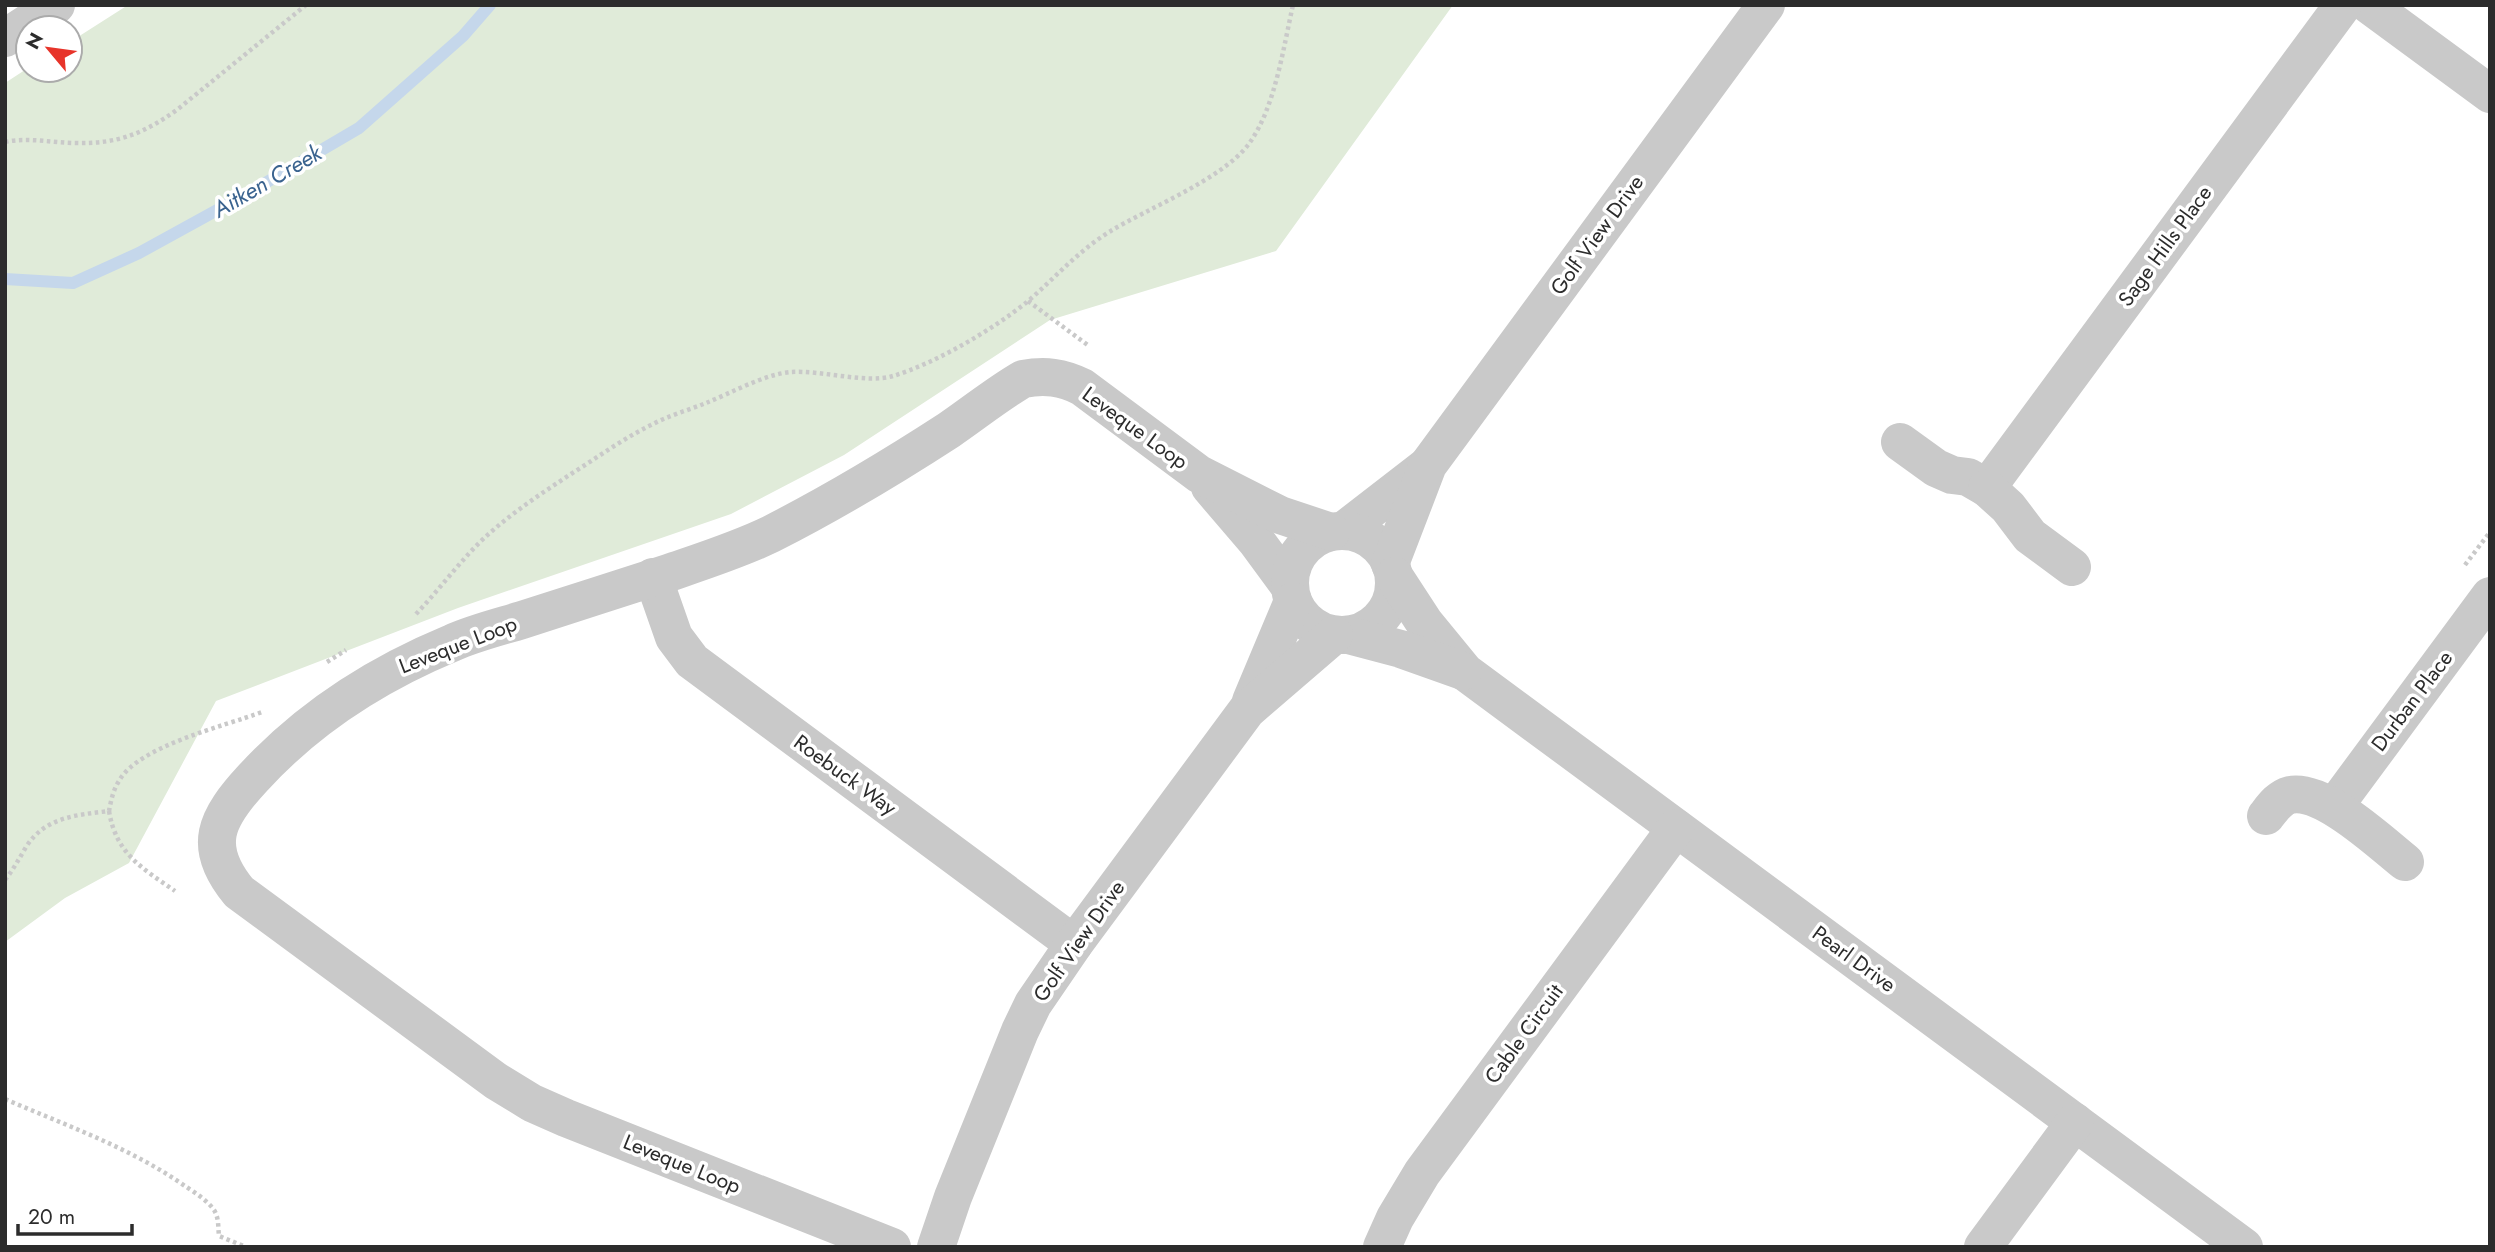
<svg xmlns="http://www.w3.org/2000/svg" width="2495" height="1252" font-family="Jost,sans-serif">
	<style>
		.green { fill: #e0ebd9 }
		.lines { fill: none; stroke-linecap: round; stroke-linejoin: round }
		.stream { stroke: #c5d7eb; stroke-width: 12 }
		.path { stroke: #c9c9c9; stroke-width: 4.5; stroke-dasharray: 3.5 3.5; stroke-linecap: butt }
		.minor { stroke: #c9c9c9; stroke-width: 38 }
		.labels { text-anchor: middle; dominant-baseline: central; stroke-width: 7; stroke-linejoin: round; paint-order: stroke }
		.street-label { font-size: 21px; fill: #2c2c2c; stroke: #fff }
		.water-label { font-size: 23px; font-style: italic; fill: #3a638f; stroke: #fff }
	</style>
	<rect width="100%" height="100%" fill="#fff"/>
	<!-- green -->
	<polygon class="green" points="128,5 1453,5 1276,251 1050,320 844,455 731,514 458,608 216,701 129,863 65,898 5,942 5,83 28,68 70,70 70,42"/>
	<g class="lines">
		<!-- stream -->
		<polyline class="stream" points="5,279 73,283 139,253 250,192 359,128 463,36 490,5"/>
		<!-- path -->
		<g class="path">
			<path d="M5,142c24,-5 47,1 72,1 41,1 68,-10 101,-34l128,-104"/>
			<polyline points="1028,301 1089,346"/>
			<polyline points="2465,565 2490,532"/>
			<path d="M416,614c22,-23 41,-49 64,-72 27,-26 59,-47 91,-68 27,-17 53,-36 82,-50 17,-9 36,-14 53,-21 25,-10 59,-29 85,-31 31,-2 75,12 102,4 43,-13 99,-46 134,-74 28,-24 50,-50 82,-70 39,-24 112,-52 139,-87 27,-36 35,-96 45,-140"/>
			<polyline points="327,662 346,650"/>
			<path d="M109,811c7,43 33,57 66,80"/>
			<path d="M5,880c8,-10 14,-21 21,-33 19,-30 50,-32 83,-36 2,-10 4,-21 10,-30 19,-35 106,-55 143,-69"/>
			<path d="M5,1099c62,27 124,48 180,87 9,6 22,14 29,24 5,8 4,17 5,26l27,11"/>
		</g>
		<!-- minor -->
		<g class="minor">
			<polyline points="2369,5 2490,94"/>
			<polyline points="5,38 56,5"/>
			<polyline points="1900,442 1936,468 1952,475 1968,477 1987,488 2343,5"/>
			<polyline points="1210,487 1257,542 1290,587"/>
			<polyline points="1987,488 2008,507 2030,536 2072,567"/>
			<polyline points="1343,531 1427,466"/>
			<circle cx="1342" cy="583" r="52"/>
			<polyline points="1390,564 1428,465 1766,5"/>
			<polyline points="1394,576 1424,622 1465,672 2244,1247"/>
			<polyline points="653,577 674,637 692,661 1074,944"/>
			<polyline points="1348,635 1401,649 1463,671"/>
			<polyline points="1251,701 1293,601"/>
			<polyline points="2334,807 2490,596"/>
			<path d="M2266,816c7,-9 13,-18 24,-21 33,-7 90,47 115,67"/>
			<path d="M892,1247l-326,-129 -34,-15 -36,-22 -257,-189c-38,-46 -23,-74 14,-114 55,-60 124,-104 199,-135 22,-10 47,-16 70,-23 49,-16 97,-31 146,-47 35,-12 70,-23 103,-39 61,-31 121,-67 178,-104 25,-17 48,-36 74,-51 22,-4 39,-2 59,8l117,87 81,41 51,17"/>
			<polyline points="936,1247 953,1197 1020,1031 1033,1004 1074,944 1247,710 1334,635"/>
			<polyline points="1382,1247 1395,1218 1422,1173 1676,828"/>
			<polyline points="1983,1247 2075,1122"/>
		</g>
	</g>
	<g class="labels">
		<!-- street labels -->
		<g class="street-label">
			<text transform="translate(1597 235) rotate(-54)">Golf View Drive</text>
			<text transform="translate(2165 246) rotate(-54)">Sage Hills Place</text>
			<text transform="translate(1135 428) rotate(36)">Leveque Loop</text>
			<text transform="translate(458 645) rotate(-21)">Leveque Loop</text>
			<text transform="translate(2412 701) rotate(-53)">Durban Place</text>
			<text transform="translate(845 775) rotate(36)">Roebuck Way</text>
			<text transform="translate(1079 941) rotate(-55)">Golf View Drive</text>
			<text transform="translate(1854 959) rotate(36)">Pearl Drive</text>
			<text transform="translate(1524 1034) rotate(-54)">Cable Circuit</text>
			<text transform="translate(682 1164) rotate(22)">Leveque Loop</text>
		</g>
		<!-- water labels -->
		<g class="water-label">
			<text transform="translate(267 181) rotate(-30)">Aitken Creek</text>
		</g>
	</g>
	<!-- border -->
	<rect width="2495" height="1252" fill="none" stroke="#2c2c2c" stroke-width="14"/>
	<!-- north arrow -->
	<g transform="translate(49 49) rotate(299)"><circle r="33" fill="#ffffff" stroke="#ababab" stroke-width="2"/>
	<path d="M0-5L12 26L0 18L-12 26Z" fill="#e7342a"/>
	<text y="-10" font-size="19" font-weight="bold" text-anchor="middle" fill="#2c2c2c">N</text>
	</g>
	<!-- scale -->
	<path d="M18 1224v10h114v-10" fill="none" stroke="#2c2c2c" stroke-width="3.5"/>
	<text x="28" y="1224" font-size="21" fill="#2c2c2c" stroke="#ffffff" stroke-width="5" paint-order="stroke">20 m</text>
</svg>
